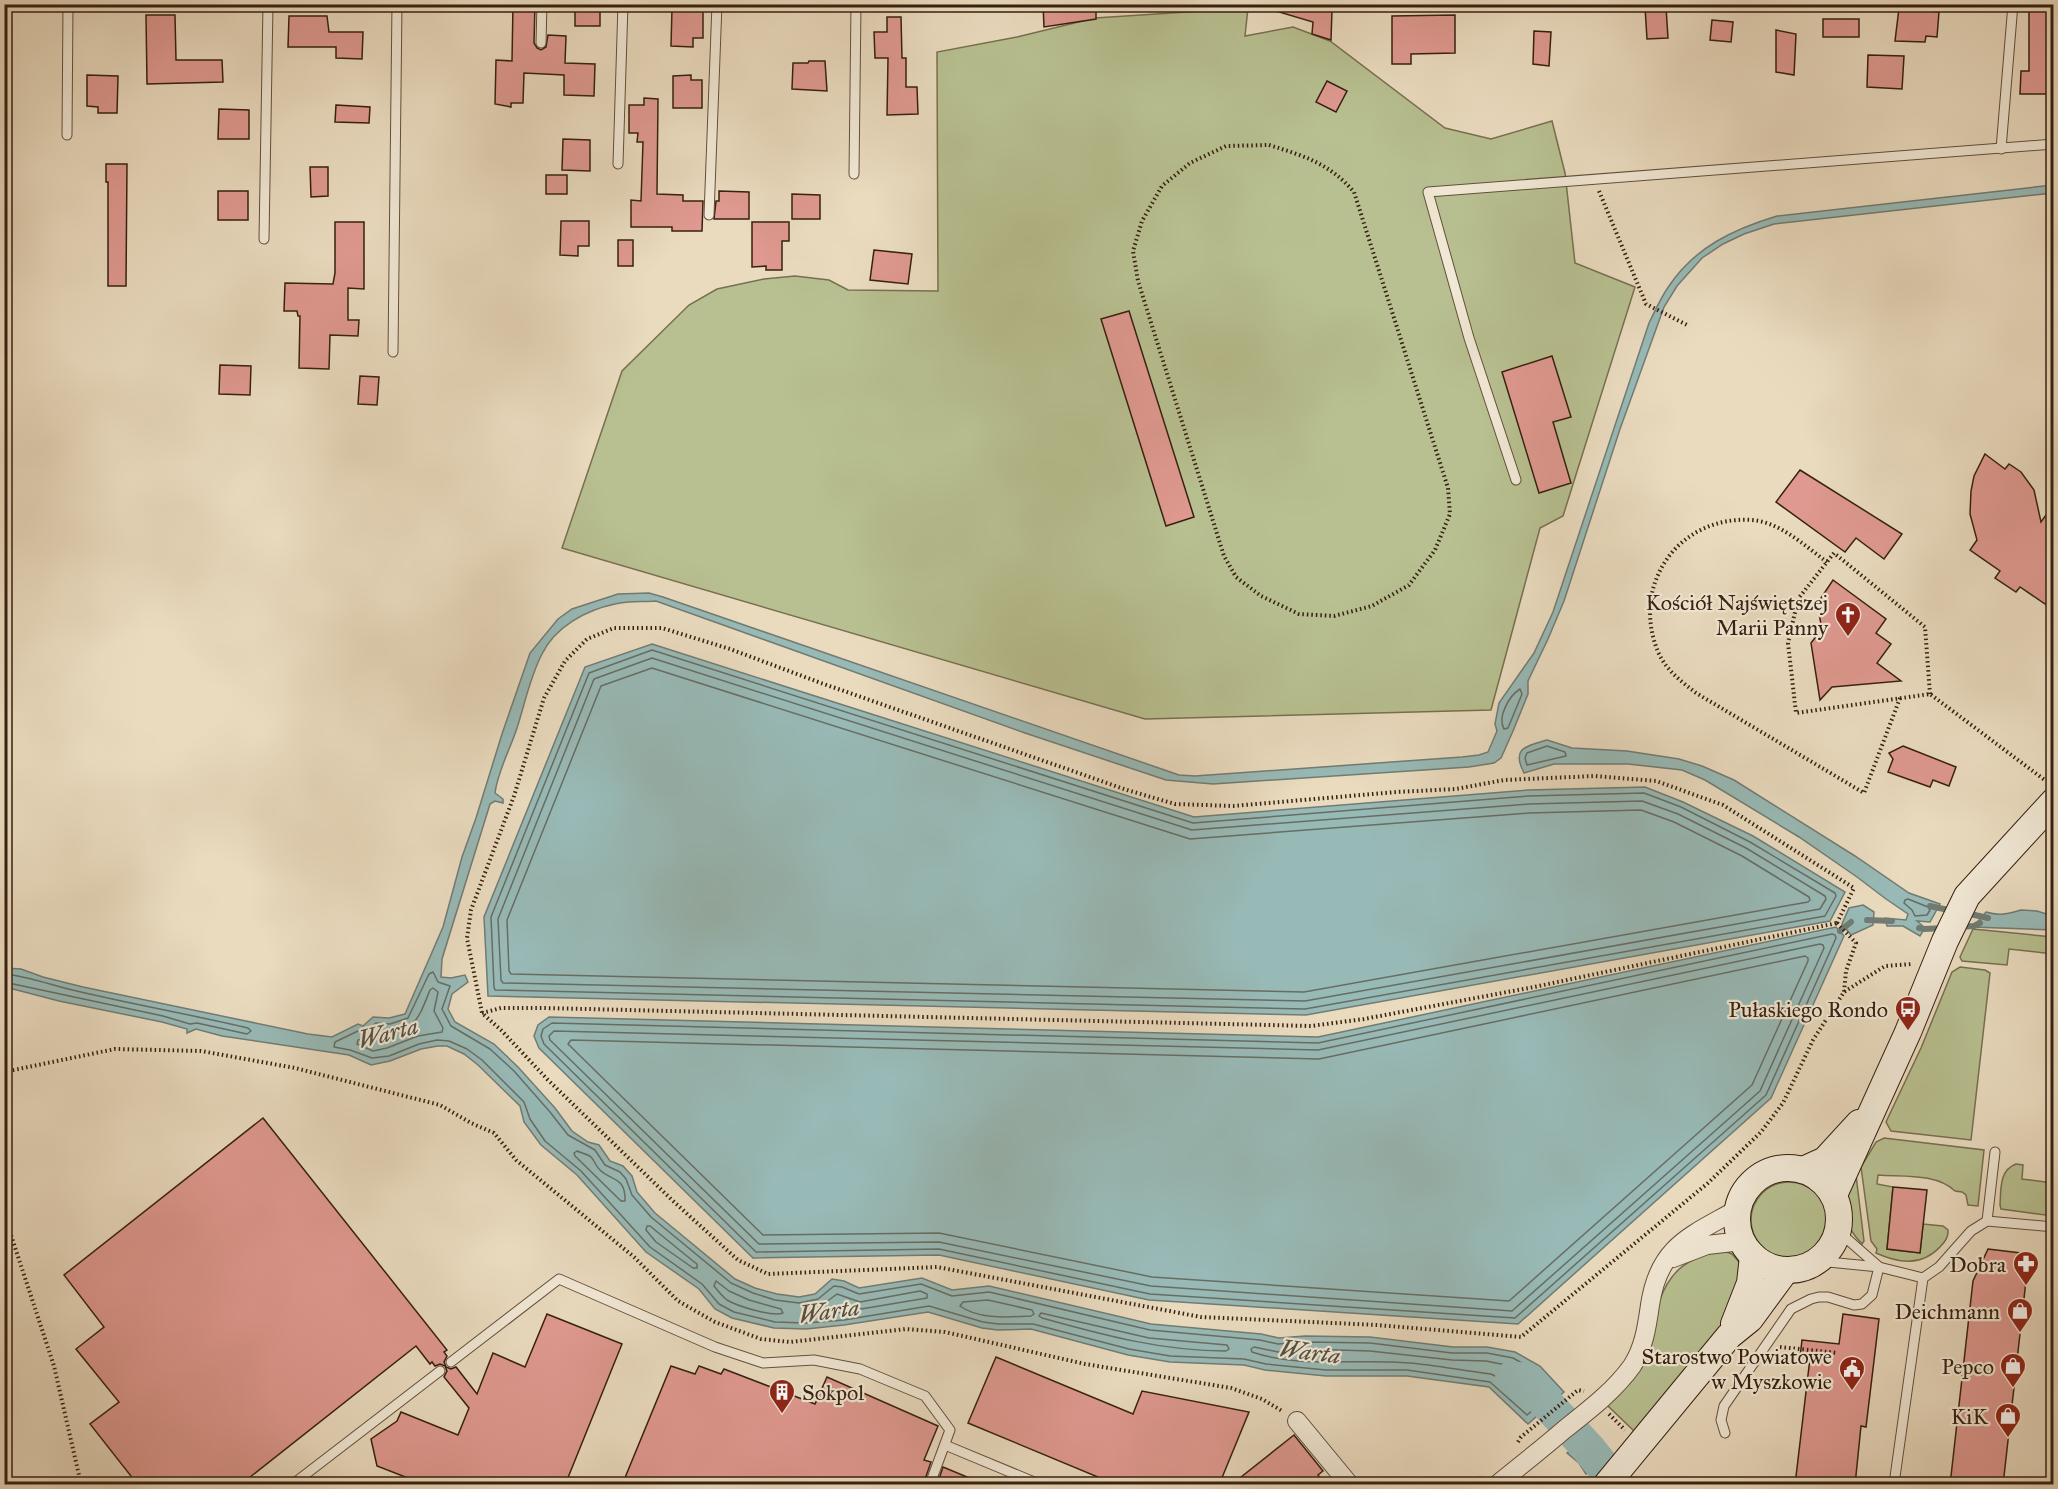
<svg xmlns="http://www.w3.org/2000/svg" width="2058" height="1489" font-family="'IM FELL Great Primer',serif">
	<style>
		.green { fill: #b8c091; stroke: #777050; stroke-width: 1.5 }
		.water { fill: #98bab7; stroke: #717c74; stroke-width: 1.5 }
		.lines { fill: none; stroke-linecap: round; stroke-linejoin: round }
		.shore { stroke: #676d64; stroke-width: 1.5 }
		.stream { stroke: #717c74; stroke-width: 6 }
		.river { stroke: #98bab7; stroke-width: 34 }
		.building { fill: #df9990; stroke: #362010; stroke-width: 1.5 }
		.service-casing { stroke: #634f3c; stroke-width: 11 }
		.minor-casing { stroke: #634f3c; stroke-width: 20 }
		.secondary-casing { stroke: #362010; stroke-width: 28 }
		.path { stroke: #362010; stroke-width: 4; stroke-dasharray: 1.5 3; stroke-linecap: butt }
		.service { stroke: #f1e8d5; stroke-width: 9 }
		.minor { stroke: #f1e8d5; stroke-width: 18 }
		.secondary { stroke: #f1e8d5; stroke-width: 26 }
		.labels { text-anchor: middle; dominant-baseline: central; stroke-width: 4.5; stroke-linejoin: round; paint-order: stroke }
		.poi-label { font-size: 22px; fill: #362010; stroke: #f1e8d5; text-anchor: end }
		.water-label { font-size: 24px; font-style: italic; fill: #534e42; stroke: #f1e8d5 }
	</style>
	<rect width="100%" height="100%" fill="#eadbbf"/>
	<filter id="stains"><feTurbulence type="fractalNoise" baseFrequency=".00333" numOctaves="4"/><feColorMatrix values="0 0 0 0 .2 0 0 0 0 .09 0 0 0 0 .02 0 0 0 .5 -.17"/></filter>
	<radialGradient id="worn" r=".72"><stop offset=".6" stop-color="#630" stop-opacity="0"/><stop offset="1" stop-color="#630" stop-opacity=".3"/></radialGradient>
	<!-- green -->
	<g class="green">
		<polygon points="1248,8 1245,36 1293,27 1330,41 1445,128 1491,139 1552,121 1565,173 1575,263 1635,287 1563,516 1540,528 1491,710 1145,719 562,548 622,371 689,305 717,289 764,279 795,276 829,280 848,290 938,291 937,52 1017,37 1095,18"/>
		<polygon points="1973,929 2053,937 2053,954 2009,949 2007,965 1962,961 1960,957"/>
		<polygon points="1960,967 1985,970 1990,973 1971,1140 1891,1131 1886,1122 1921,1048 1952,972"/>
		<path d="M1884,1138l100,12 -6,56 -10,-1 -2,-10 -4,-3 -7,-1c-19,-18 -52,-14 -77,-16l-1,9 16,3 -6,62 33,4 3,-29 20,2 5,4c1,7 -3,12 -8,17 -19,20 -42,16 -64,6l1,-4 -6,-8 -10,-74 15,-25z"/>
		<path d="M2016,1164l7,1 -1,14 31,4v33l-52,-7 -1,-4c1,-15 -1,-35 16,-41z"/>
		<path d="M1855,1167l9,74 -2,3c-25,-25 -17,-47 -7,-77z"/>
		<circle cx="1789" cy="1220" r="38"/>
		<path d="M1721,1250l11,4 7,8 3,9 -16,50 -36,46 -56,64 -27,-26 52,-103c12,-34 29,-43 62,-52z"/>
	</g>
	<!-- water -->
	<g class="water">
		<path d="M2053,185v8l-279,31 -30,10 -21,10 -21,14 -25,28 -13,21 -44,122 -56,172 -16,38 -20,42v13l-15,37 -12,27 -7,5 -25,4 -256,17 -47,-4 -141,-47 -369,-132c-13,1 -28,0 -41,3 -29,6 -60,23 -73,50 -12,23 -17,49 -25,74 -7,22 -19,42 -22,65l8,6v4l-8,-2 -5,3 -48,155 -1,18 10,1 14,-3 3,7 -16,12 -4,15 7,13 39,22 24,23 37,41 17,23 16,11 11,3 11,16 13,5 9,10 5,16 18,21 80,66 20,9 22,6 22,3 16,-3 17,-15 12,2 15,7 63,-10 30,12 37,-4 162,38 110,10 18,4 26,-2 65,1 83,10h34l28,5 25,14 24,26 -36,32 -39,-37 -82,-11h-81l-61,-6 -21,-5 -74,-3 -42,-7 -97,-26 -33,1 -16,-2 -54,-16 -84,13 -38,4 -32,-1 -42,-10 -17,-9 -16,-20 -53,-37 -69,-77 -36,-30 -17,-23 -4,-16 -42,-41 -14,-11 -17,-8h-9l-17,3 -31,12 -19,4 -22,-10 -127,-19 -26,-7 -9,4v-4l-25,-7 -103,-21 -54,-14v-19l16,1 22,8 40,10 225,47 24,3 26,-13 5,2 10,-9 16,1 16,-4 38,-87 19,-70 14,-39 26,-84 28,-81 28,-34 14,-10 46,-15 31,-1 14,4 516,178 16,1 267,-19 17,-2 9,-3 9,-21 -2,-7 4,-21 35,-50 19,-41 96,-289c6,-12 12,-26 20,-37 26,-39 65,-57 108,-70z"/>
		<polygon points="652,644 1194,817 1528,790 1645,787 1683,802 1753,836 1845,892 1830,921 1306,1015 488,996 484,917 585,667"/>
		<path d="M1547,740l25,8 55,3 52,8 23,7 32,14 121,76 54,37 31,11 -10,18 -13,-1 8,7 -5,8 -17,-10h-16l-2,-8 21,2 2,-6 -22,-15 -29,-22 -58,-40 -94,-57 -23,-10 -54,-6h-74l-30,9c-13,-25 2,-27 23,-33z"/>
		<polygon points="1863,905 1874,912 1873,925 1851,935 1842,924 1849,908"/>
		<path d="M2021,910l16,1 16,5v14l-80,-3 13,-15c13,4 22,2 35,-2z"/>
		<polygon points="1836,927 1844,936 1771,1098 1518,1324 1149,1300 939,1255 753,1258 539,1048 534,1036 538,1025 549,1017 1318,1037"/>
		<polygon points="1586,1437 1602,1453 1586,1474 1579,1463 1567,1453"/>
	</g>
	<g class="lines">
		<!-- shore -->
		<g class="shore">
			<polygon points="652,650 1193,823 1528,796 1644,793 1681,807 1750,842 1835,893 1836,896 1825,916 1305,1009 495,990 494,987 491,917 589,673"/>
			<polygon points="652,658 1192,830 1529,804 1642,801 1678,814 1746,848 1825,896 1826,899 1820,909 1305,1001 503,983 501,980 498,919 594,679"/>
			<polygon points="652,668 1190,839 1529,813 1641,810 1674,822 1742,856 1809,897 1810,900 1808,902 1304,992 511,974 509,971 507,920 601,686"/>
			<path d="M1520,689l2,5 -14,34 -4,1c-7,-12 5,-33 16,-40z"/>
			<polygon points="1547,746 1565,752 1566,756 1527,765 1525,758 1527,753"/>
			<polygon points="1908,899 1928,907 1930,910 1927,915 1915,916 1912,910 1904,903 1905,900"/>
			<polygon points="1832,934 1835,935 1836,938 1766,1095 1515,1318 1150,1294 939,1249 756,1252 544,1044 541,1036 543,1029 552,1023 1318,1043"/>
			<polygon points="1820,944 1823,945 1824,948 1760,1091 1512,1311 1151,1286 939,1242 759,1244 550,1040 549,1036 554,1031 1318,1050"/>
			<polygon points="1805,956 1808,958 1808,961 1752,1085 1509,1301 1152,1277 939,1233 763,1235 568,1044 571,1040 1319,1059"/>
			<polygon points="433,972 438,982 450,986 442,1009 451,1026 490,1049 514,1071 550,1112 568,1135 595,1150 605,1165 620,1172 626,1179 632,1195 651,1217 731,1283 753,1293 775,1300 799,1303 818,1299 834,1286 842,1287 859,1294 921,1284 952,1296 989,1292 1150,1330 1260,1340 1278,1344 1306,1342 1370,1343 1452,1353 1487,1353 1513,1358 1536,1371 1553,1388 1555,1392 1527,1415 1490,1382 1407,1370 1326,1370 1266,1364 1244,1359 1170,1356 1129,1349 1033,1324 998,1324 983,1322 929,1306 844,1320 806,1323 775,1322 734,1312 719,1304 702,1284 650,1247 581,1171 545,1141 530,1119 524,1102 482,1060 467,1049 449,1041 437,1040 419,1044 389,1056 372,1058 350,1050 334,1047 335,1042 358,1031 366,1031 376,1023 390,1024 408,1018 429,974"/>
			<path d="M4,974c25,2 52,13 77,18 55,13 112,23 167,36l3,3 -4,3 -50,-11 -7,1 -27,-8 -159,-34"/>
			<path d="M433,988l5,4 -4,19 9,17 -1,4 -24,4 -31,12 -14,3 -16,-7 1,-4 11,-2 10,-7c36,4 40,-14 51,-41z"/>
			<path d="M577,1151c4,2 10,3 14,6 3,3 5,9 8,12 11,12 27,7 26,32h-4l-46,-45 -1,-3z"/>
			<polygon points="647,1226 650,1226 693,1261 697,1264 697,1268 693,1268 656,1242 646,1230"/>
			<path d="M716,1281l13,10 20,9 32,9 2,4c-11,4 -46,-7 -56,-13 -5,-4 -9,-9 -13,-14z"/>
			<polygon points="920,1291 927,1294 927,1298 843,1312 805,1316 802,1313 804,1310 821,1306 837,1294 860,1302"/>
			<path d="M988,1300l44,10 2,4 -3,2c-22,1 -52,4 -71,-10l3,-4z"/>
			<path d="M1041,1313l108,25 78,7 2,4 -3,2c-64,0 -123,-16 -184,-33l-3,-2z"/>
			<path d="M1254,1347l24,5 28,-3 64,2 82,9 34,1 25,5 21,11 12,14 -16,14 -29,-27 -8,-4c-27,-3 -55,-9 -82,-11 -52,-5 -107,6 -157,-11l-1,-3z"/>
		</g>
		<!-- stream -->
		<g class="stream">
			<polyline points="1930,906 1953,911"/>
			<polyline points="1966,913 1988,918"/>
			<polyline points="1867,920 1892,921"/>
			<polyline points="1958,927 1974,926 1980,923"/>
			<polyline points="1919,928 1924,929 1945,928"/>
			<polyline points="1840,931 1851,922"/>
		</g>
		<!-- river -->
		<polyline class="river" points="1512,1378 1525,1380 1588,1448 1617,1484"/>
	</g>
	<!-- building -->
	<g class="building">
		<polygon points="513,4 535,4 534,43 537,48 541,50 546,47 548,35 566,36 565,63 595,64 594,96 564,95 564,75 524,73 523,103 511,103 511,107 495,104 496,60 512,61"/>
		<rect x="575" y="4" width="25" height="22"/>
		<polygon points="1043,4 1096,4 1096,19 1044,27"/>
		<polygon points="1269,4 1311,4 1332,10 1331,40 1312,34 1313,22 1269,9"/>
		<polygon points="2029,4 2054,4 2054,94 2020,94 2021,71 2029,71"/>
		<polygon points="1645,7 1666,7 1668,38 1647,39"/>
		<polygon points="672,8 703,9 703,38 693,38 693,47 671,46"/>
		<polygon points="1899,8 1939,12 1937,37 1926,36 1925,42 1895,41"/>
		<polygon points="146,15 175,15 176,60 222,60 223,82 147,84"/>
		<polygon points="1455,15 1455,53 1411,54 1411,64 1392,64 1392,16"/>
		<polygon points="289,16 327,16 329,32 363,32 362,59 336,58 336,47 288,47"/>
		<polygon points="887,17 901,17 902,58 906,58 906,87 917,87 918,114 887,115 888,58 875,58 874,32 887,32"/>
		<rect x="1823" y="19" width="36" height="18"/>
		<polygon points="1712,20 1733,22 1731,42 1710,40"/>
		<polygon points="1776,30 1796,34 1794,75 1776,72"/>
		<polygon points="1534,31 1551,32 1549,66 1533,64"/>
		<polygon points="1868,55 1904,56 1902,89 1867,87"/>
		<polygon points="809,61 825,61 827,91 792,89 793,63 808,63"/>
		<polygon points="87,75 118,76 117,113 98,113 98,107 87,106"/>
		<polygon points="691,75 691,80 702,80 702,108 673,108 673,76"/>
		<polygon points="1327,81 1347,91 1336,112 1316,102"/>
		<polygon points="644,98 658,99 657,194 683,195 683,201 703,201 702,231 672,231 672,227 631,227 631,200 641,201 643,142 637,142 638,133 629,133 629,105 644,105"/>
		<polygon points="336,105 370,107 369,123 335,122"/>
		<polygon points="219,109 249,110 249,139 218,139"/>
		<polygon points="563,139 590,140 590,171 562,170"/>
		<polygon points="106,164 127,164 126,286 108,286 108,182 106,182"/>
		<polygon points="310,167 328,167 328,196 311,197"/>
		<rect x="546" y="175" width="21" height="19"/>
		<rect x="218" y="191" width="30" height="29"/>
		<polygon points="719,191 749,192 749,219 714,219 716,201 719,201"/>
		<polygon points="792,194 820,195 820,219 792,219"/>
		<polygon points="561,221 589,221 589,246 578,246 578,256 560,255"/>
		<polygon points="335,222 364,222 364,289 348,288 348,320 359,320 358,336 330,335 329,369 299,368 300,316 298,316 297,311 284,311 285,283 333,284 335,273"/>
		<polygon points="752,222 789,222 789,241 782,241 782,270 766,270 766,266 752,267"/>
		<rect x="618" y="240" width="15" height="26"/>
		<polygon points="874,250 912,254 908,284 870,280"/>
		<polygon points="1129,311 1194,517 1166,526 1101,319"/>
		<polygon points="1552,356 1571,417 1553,422 1571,483 1539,493 1502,372"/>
		<polygon points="220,365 251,366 250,395 219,394"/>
		<polygon points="360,376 379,377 377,405 358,404"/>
		<polygon points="1985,454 2005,469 2009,464 2021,472 2034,490 2041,522 2054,504 2054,610 2020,587 2016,592 1995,578 2000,571 1970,550 1977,540 1970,514 1971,491 1974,476"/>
		<polygon points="1800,470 1902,534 1884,559 1856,538 1845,552 1776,502"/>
		<polygon points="1833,580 1886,619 1876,633 1891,644 1877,663 1901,681 1832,687 1820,700 1811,643 1822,629 1817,604"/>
		<polygon points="1903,746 1956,767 1949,786 1933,780 1930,787 1888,772 1893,759 1889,753"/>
		<polygon points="263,1118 447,1350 444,1352 447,1356 444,1362 446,1367 451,1369 456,1367 477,1394 493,1353 525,1367 547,1314 622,1344 565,1485 411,1485 413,1480 377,1466 371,1439 397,1421 401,1412 458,1435 469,1408 444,1377 447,1371 445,1366 440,1364 435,1366 432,1362 430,1364 416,1346 240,1485 138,1485 90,1424 119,1402 76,1349 104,1327 64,1275"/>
		<polygon points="1893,1187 1927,1190 1920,1253 1887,1249"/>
		<polygon points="1988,1249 2029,1254 2003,1485 1950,1485 1973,1281"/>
		<polygon points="1843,1314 1879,1319 1866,1427 1861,1426 1855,1485 1795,1485 1810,1358 1800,1357 1802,1340 1839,1344"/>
		<polygon points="996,1357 1133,1414 1142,1391 1249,1412 1219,1485 1117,1485 968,1423"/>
		<polygon points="671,1366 695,1374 699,1366 721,1374 724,1369 815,1404 827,1377 938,1426 924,1460 931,1462 923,1485 622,1485"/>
		<polygon points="1294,1435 1323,1471 1318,1475 1325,1485 1231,1485"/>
		<polygon points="943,1467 984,1484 984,1485 937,1485"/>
	</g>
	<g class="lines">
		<defs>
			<g id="service">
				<polyline points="541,43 542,4"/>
				<polyline points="67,135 68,4"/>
				<polyline points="2001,149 2013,4"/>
				<polyline points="618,164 623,4"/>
				<polyline points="854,174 856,4"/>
				<polyline points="709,215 717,4"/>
				<polyline points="264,239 268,4"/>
				<polyline points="393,352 397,4"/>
				<polyline points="1516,480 1469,338 1428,192 2054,144"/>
				<polyline points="1987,1221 1995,1152"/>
				<polyline points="1838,1231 1879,1267"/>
				<polyline points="1818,1261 1879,1267 1923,1278 1939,1267 1971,1231 1987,1221 2054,1227"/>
				<polyline points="451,1362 559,1279 715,1347 763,1363 814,1360 860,1369 925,1396 950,1430 930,1484"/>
				<polyline points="1725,1433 1721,1420 1724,1406 1791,1309 1811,1299 1819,1297 1828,1297 1854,1305 1862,1304 1872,1295 1879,1267"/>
				<polyline points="945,1445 1039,1484"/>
				<polyline points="293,1484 440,1371"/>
				<polyline points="1894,1484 1923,1278"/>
			</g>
			<g id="minor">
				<polyline points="1673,1258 1707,1245 1742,1241"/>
				<polyline points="1297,1421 1349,1484"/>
				<path d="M1498,1484c22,-18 45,-36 67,-55 24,-19 49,-38 67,-63 12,-18 15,-40 18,-61 9,-60 41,-69 88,-96"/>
			</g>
			<g id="secondary">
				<circle cx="1788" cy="1219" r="51"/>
				<polyline points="1803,1170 1825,1160 1859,1123"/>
				<polyline points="1834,1195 1908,1032 1945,941 1967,896 2054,801"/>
				<polyline points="1734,1324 1750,1283 1753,1256"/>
				<polyline points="1607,1484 1729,1336 1750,1319 1786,1270"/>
			</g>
		</defs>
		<!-- service casing -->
		<use href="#service" class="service-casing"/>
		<!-- minor casing -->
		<use href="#minor" class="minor-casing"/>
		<!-- secondary casing -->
		<use href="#secondary" class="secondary-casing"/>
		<!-- path -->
		<g class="path">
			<path d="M1269,145c35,11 60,18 85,47l94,296 2,26 -15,36 -26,35 -37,21 -38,10 -35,-2 -38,-18 -25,-19 -12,-21 -86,-275 -5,-30 9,-30 20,-35 28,-23 36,-17z"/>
			<polyline points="1599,191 1646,304 1687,325"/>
			<path d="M1827,562c-22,-16 -47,-40 -75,-42 -74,-5 -123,66 -93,134 8,17 23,28 37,39l168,100 36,-95"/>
			<polyline points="1930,694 1925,627 1834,553 1798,599 1788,643 1796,713 1930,694 2046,781"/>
			<polyline points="1837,923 1854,888 1723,805 1656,781 1595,776 1504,780 1456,789 1396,792 1233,806 1175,804 1127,790 821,683 730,649 662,628 614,628 587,639 565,661 544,698 514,796 471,910 467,938 482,1013 502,1031 547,1079 673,1201 738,1260 768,1274 937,1267 1201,1317 1377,1325 1521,1337 1708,1183 1761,1132 1783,1103 1813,1040 1844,992 1885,966 1912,964"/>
			<polyline points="1837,923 1856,943 1846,971 1844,992"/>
			<polyline points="482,1013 501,1008 543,1008 1311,1026 1364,1019 1534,987 1837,923"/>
			<polyline points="4,1072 115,1049 201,1051 295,1068 440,1105 471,1123 494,1133 516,1160 634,1257 678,1301 715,1322 761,1339 790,1342 906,1329 945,1332 1085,1364 1231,1388 1262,1399 1282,1411"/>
			<polyline points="4,1214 54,1366 81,1484"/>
			<polyline points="1780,1347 1838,1353"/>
			<polyline points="1609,1414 1625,1430"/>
			<polyline points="1518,1442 1521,1437 1578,1390 1584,1391"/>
			<polyline points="1471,1484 1482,1476"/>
		</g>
		<!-- service -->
		<use href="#service" class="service"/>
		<!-- minor -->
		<use href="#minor" class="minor"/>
		<!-- secondary -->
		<use href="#secondary" class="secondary"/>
	</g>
	<!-- icons -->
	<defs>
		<symbol id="church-pin" viewBox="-11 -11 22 30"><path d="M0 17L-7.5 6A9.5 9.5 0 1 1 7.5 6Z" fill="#8f2418" stroke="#f1e8d5"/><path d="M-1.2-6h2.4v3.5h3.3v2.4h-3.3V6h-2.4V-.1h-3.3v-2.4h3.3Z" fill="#fff"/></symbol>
		<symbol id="bus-pin" viewBox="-11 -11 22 30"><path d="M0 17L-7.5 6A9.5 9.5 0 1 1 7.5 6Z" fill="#8f2418" stroke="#f1e8d5"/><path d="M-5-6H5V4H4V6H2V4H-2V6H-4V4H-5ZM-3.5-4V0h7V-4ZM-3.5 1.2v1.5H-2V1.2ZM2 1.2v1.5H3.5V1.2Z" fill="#fff"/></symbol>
		<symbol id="pharmacy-pin" viewBox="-11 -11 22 30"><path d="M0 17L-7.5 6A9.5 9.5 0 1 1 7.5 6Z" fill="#8f2418" stroke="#f1e8d5"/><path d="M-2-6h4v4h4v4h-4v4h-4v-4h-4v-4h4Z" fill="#fff"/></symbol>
		<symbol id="shop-pin" viewBox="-11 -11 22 30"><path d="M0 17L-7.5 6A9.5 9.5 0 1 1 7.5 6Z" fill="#8f2418" stroke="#f1e8d5"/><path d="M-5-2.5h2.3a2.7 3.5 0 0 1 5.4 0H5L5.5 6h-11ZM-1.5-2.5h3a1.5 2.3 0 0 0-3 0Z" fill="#fff"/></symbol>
		<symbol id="civic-pin" viewBox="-11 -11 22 30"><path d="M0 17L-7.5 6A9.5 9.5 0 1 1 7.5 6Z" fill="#8f2418" stroke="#f1e8d5"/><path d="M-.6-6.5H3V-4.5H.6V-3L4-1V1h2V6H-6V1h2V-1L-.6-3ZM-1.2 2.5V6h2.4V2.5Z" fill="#fff"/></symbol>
		<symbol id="building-pin" viewBox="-11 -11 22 30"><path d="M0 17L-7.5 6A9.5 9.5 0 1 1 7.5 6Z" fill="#8f2418" stroke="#f1e8d5"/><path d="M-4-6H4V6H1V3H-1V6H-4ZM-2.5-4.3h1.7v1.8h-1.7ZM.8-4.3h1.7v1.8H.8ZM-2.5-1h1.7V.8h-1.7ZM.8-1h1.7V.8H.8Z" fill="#fff"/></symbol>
	</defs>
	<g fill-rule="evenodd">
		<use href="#church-pin" x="1833" y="600" width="30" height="40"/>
		<use href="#bus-pin" x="1893" y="994" width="30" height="40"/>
		<use href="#pharmacy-pin" x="2011" y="1249" width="30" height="40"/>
		<use href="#shop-pin" x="2005" y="1296" width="30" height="40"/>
		<use href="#shop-pin" x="1998" y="1351" width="30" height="40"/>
		<use href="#civic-pin" x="1837" y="1354" width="30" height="40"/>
		<use href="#building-pin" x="767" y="1377" width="30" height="40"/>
		<use href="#shop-pin" x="1993" y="1401" width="30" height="40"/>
	</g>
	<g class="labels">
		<!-- poi labels -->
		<g class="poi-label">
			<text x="1828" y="602">Kościół Najświętszej<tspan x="1828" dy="25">Marii Panny</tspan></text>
			<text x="1888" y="1009">Pułaskiego Rondo</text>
			<text x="2006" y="1264">Dobra</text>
			<text x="2000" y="1311">Deichmann</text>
			<text x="1832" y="1356">Starostwo Powiatowe<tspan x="1832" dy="25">w Myszkowie</tspan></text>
			<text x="1994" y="1366">Pepco</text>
			<text x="802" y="1392" text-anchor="start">Sokpol</text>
			<text x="1988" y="1416">KiK</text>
		</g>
		<!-- water labels -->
		<g class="water-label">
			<text transform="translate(388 1033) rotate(-15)">Warta</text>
			<text transform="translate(829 1311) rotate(-8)">Warta</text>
			<text transform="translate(1310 1352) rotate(7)">Warta</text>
		</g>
	</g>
	<!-- margin -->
	<rect width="2058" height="1489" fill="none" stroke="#eadbbf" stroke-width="24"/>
	<rect x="6" y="6" width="2046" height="1477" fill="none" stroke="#362010" stroke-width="3"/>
	<rect x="12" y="12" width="2034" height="1465" fill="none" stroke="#362010" stroke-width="1.5"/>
	<rect width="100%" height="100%" filter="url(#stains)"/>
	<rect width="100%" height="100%" fill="url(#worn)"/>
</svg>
